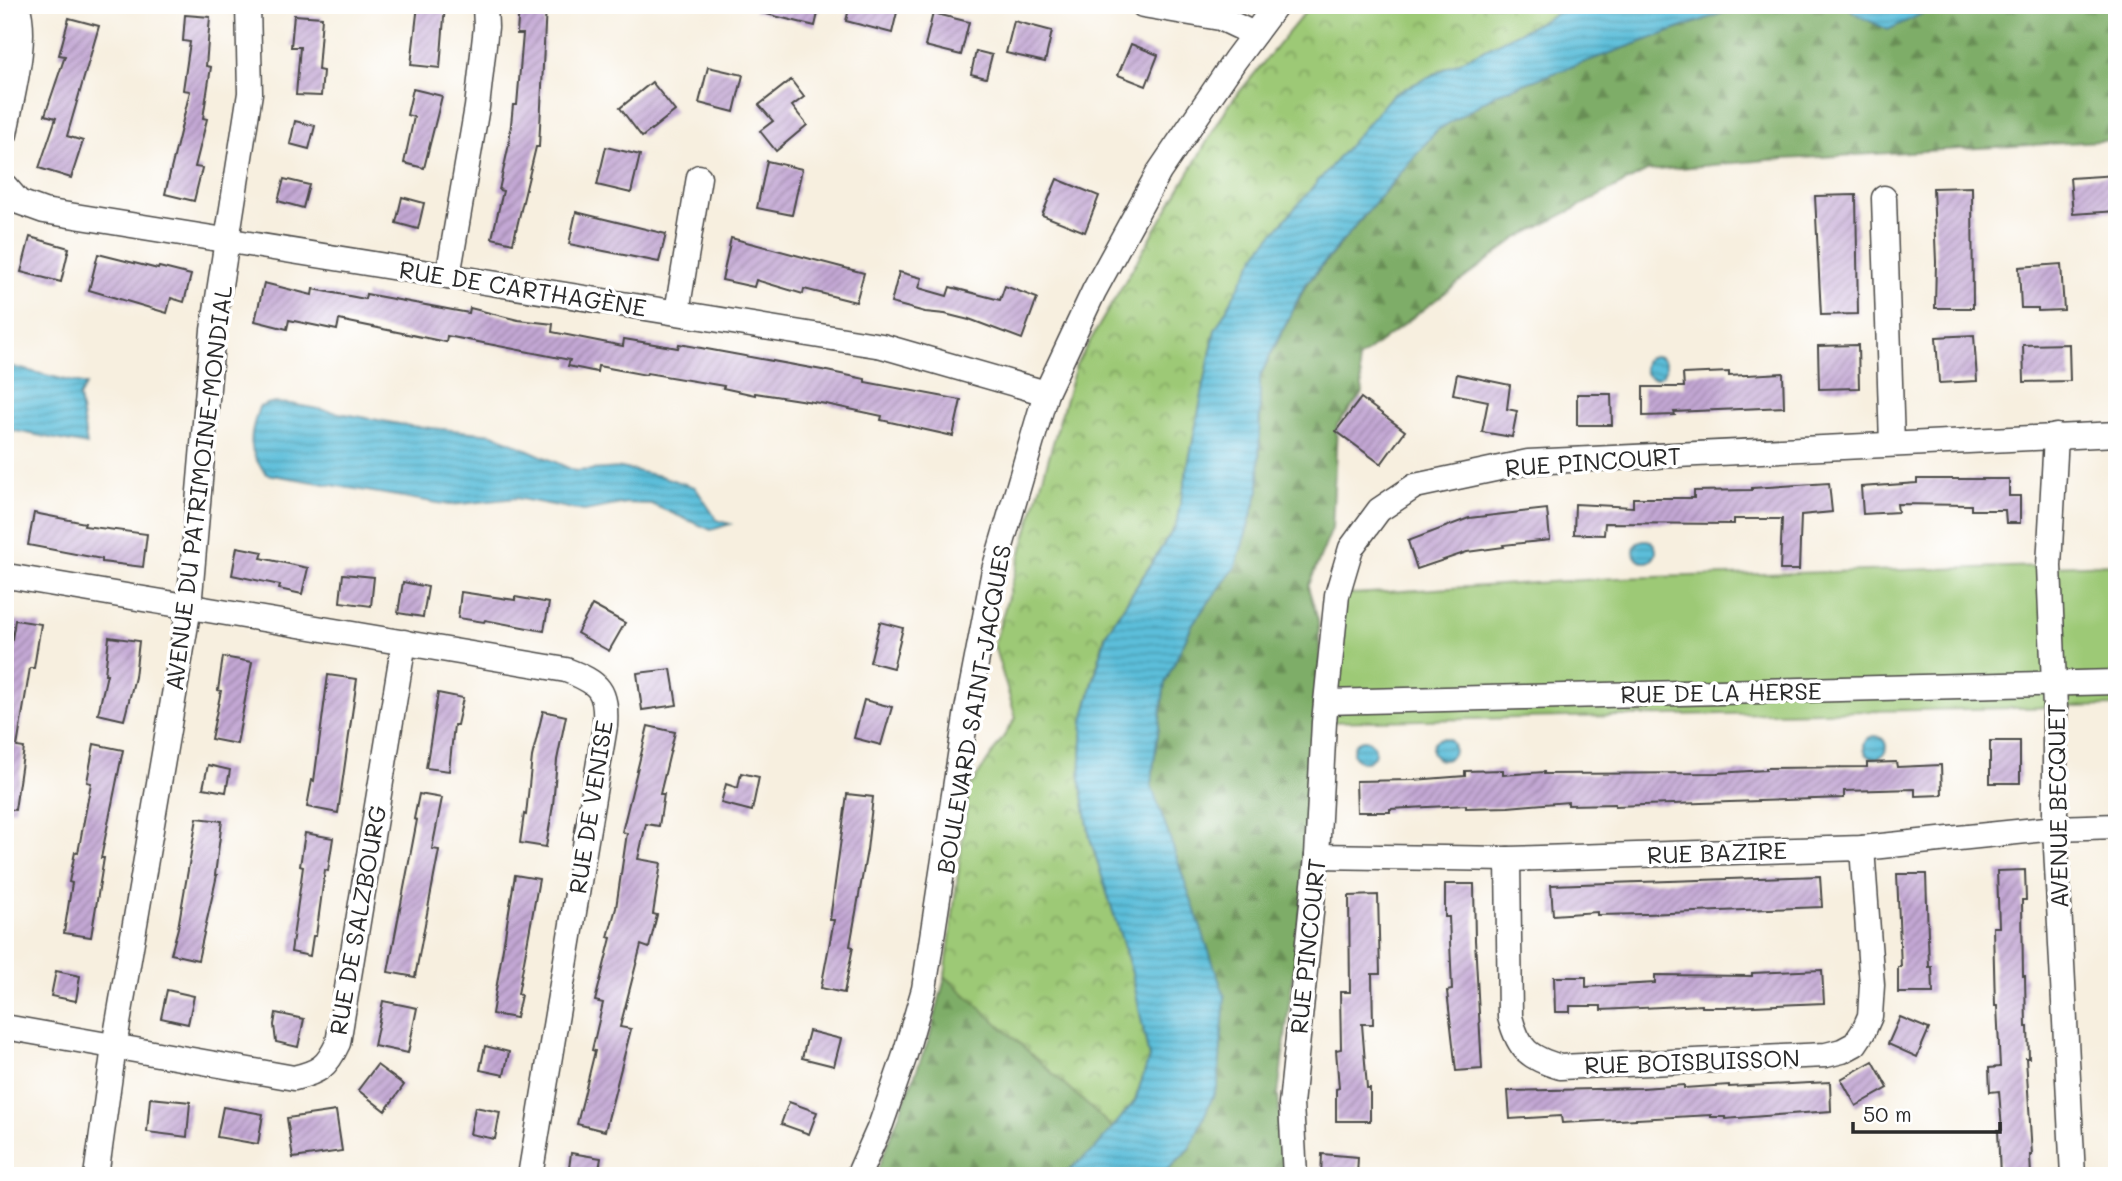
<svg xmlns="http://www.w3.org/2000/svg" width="2122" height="1181" font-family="Mali,sans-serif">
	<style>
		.green { fill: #9dc976; stroke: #647a50; stroke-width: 2 }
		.forest { fill: url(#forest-firs); stroke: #546c49; stroke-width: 2 }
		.park { fill: url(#park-crowns); stroke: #647a50; stroke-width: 2 }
		.water { fill: url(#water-rules); stroke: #437482; stroke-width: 2 }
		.building { fill: url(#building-hatch) }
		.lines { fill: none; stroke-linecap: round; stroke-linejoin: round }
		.minor-casing { stroke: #4a4846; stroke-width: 27 }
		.minor { stroke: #fff; stroke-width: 24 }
		.labels { text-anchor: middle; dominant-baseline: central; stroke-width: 7; stroke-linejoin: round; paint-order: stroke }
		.street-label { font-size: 24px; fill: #2b2b2b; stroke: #fff }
	</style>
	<defs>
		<pattern id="forest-firs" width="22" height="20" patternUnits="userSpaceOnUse" patternTransform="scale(1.75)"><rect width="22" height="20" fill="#7ead67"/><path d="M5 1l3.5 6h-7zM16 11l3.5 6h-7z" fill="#678d55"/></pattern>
		<pattern id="park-crowns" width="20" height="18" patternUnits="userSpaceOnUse" patternTransform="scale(1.75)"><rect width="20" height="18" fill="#9dc976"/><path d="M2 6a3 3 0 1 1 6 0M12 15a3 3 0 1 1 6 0" fill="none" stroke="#80a361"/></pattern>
		<pattern id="water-rules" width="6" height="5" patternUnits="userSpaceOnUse" patternTransform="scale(1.75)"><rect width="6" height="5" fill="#5bbeda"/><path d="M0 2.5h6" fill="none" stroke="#4b9bb1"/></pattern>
		<pattern id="building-hatch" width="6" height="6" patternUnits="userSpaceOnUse" patternTransform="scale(1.75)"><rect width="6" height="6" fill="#c3a7d4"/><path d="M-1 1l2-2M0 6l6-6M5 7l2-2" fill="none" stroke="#9f88ac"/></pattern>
	</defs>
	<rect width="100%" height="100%" fill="#fff"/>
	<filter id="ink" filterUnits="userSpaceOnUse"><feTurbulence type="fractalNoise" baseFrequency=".0143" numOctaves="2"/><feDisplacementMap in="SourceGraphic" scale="14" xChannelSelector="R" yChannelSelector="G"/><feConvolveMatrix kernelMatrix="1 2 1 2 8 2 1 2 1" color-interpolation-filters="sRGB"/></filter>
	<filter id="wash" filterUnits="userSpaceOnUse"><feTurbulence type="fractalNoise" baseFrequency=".00686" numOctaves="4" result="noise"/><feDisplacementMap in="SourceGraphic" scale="28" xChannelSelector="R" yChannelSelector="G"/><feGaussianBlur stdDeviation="1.57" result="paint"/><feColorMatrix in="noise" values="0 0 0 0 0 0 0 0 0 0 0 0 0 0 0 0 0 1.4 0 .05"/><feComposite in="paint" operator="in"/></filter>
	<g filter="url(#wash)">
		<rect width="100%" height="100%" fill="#f7efdf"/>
		<!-- green -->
		<polygon class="green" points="2117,564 2117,706 1324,722 1337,595 1616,578"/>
		<!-- forest -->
		<g class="forest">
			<polygon points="1311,5 1574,5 1392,95 1176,525 1105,635 1083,721 1135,1101 1094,1150 1061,1176 875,1176 930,1036 945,977 969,789 1016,718 994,645 1076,365 1228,106"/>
			<polygon points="1745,5 1845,5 1857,14 1922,14 1933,5 2117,5 2117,140 1767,160 1647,171 1516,239 1358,359 1363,393 1337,425 1332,529 1308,587 1318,620 1324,722 1278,1095 1286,1176 1161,1176 1191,1148 1151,784 1165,683 1193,623 1236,566 1259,490 1260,376 1306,285 1436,131 1498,93"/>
		</g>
		<!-- park -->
		<polygon class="park" points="1311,5 1574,5 1392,95 1215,330 1176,525 1105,635 1083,721 1080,778 1090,838 1132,973 1149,1058 1135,1101 1113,1128 945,976 969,789 1016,718 994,645 1076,365 1228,106"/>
		<!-- water -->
		<g class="water">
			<polygon points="1574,5 1745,5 1498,93 1436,131 1305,285 1260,376 1259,490 1236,566 1193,623 1165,683 1151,784 1225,997 1218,1085 1190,1148 1161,1176 1061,1176 1094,1150 1135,1101 1149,1058 1132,973 1090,838 1080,778 1083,721 1106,634 1176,525 1215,330 1259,250 1392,95"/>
			<polygon points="1845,5 1933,5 1922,14 1888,30 1859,16"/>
			<circle cx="1655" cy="367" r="11"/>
			<polygon points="5,365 86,385 79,397 87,445 5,429"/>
			<path d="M270,403l21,1 119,22 83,8 82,37 46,-3 39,8 35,11 22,33 13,4 -19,6 -60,-26 -24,-1 -43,8 -68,-13 -66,7 -183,-31c-22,-23 -17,-39 -8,-67z"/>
			<circle cx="1645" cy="551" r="11"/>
			<circle cx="1875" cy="747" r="11"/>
			<circle cx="1443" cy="749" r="11"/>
			<circle cx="1364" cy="751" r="11"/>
		</g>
		<g id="blocks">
			<!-- building -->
			<g class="building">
				<polygon points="418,5 445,5 440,68 411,65"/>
				<polygon points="519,5 546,5 539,147 536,147 513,243 492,238 503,191 499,190 509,144 513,105 517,105 523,34 517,34"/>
				<polygon points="754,5 820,5 815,26 754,11"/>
				<polygon points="850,5 885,5 898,8 892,33 846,21"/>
				<polygon points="933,13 969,22 961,55 925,46"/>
				<polygon points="185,15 210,17 206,66 211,67 203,118 207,119 195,167 202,168 194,201 165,194 190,91 183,90 190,42 183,41"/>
				<polygon points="294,15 322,17 318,70 323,71 321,96 296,95 300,47 291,47"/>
				<polygon points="69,18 99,26 67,136 83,141 71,178 39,168 56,118 45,115 65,56 59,55"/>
				<polygon points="1014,21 1052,31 1045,62 1006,53"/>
				<polygon points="1131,44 1158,55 1146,86 1118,75"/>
				<polygon points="976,51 992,55 986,78 971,74"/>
				<polygon points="708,67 743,75 734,112 699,103"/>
				<polygon points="791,80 804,97 792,106 807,125 776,151 760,131 773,121 759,105"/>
				<polygon points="652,82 675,111 642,137 620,108"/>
				<polygon points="413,89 442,96 424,168 404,163 414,117 407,115"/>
				<polygon points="295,121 315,126 309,149 290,144"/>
				<polygon points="606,147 640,155 631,193 597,185"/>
				<polygon points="767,161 802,169 792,215 757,208"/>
				<polygon points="2117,175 2117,211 2073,214 2070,178"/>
				<polygon points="284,179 309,185 303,208 278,201"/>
				<polygon points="1057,179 1099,196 1085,232 1042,215"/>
				<polygon points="1972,187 1973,308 1935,308 1936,262 1933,188"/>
				<polygon points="1856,195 1858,314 1821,315 1815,196"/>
				<polygon points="402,197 424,203 418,229 396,223"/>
				<polygon points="576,212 666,234 659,262 569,244"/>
				<polygon points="30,237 69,248 61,282 21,272"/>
				<polygon points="731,238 864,273 856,302 804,289 803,294 756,280 754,287 722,280"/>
				<polygon points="98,254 158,269 159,267 191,275 184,302 171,298 167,313 89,290"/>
				<polygon points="2061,264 2064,310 2038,311 2038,308 2021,308 2019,267"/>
				<polygon points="899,272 922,278 919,288 947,296 950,287 1000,300 1005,286 1037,298 1022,339 969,319 969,320 945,314 925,312 891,303"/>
				<polygon points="264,283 312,295 313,289 365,299 366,294 469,313 470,308 518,320 553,324 552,332 623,346 624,339 678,348 679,344 822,370 865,379 865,382 961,400 953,436 881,420 882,416 826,404 755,393 755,395 723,388 724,386 647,373 646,375 598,366 597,372 568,366 570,360 447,336 446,342 339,320 337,330 289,320 287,329 255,321"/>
				<polygon points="1974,335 1977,381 1939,383 1936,337"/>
				<polygon points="2069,344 2070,381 2024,382 2023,345"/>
				<polygon points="1858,345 1859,388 1819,389 1818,346"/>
				<polygon points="1729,372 1729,376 1783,373 1784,407 1674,412 1675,415 1643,416 1643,387 1684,387 1683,374"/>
				<polygon points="1457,374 1510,385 1507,409 1517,411 1512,437 1482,432 1488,401 1453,394"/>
				<polygon points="1577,394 1611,394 1612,425 1577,425"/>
				<polygon points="1361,398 1405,431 1381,464 1336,431"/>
				<polygon points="1917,479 2009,479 2009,496 2020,496 2020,523 2006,523 2005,510 1971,510 1971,505 1897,504 1898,512 1863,514 1861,487 1917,483"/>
				<polygon points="1829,483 1832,512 1801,515 1799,570 1780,570 1782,519 1734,519 1734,524 1605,523 1604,535 1574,534 1575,504 1633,507 1633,498 1694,498 1694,491 1752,490 1752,488"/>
				<polygon points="1547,509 1550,540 1503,545 1504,547 1467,552 1417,569 1408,541 1469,518"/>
				<polygon points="34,513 85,523 84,526 147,534 143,567 102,562 102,559 28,545"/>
				<polygon points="237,547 263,552 261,558 308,568 302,594 279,589 280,585 232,575"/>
				<polygon points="343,574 374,577 371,606 340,602"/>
				<polygon points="403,582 428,587 423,617 398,613"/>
				<polygon points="461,592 515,600 515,597 549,603 544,631 485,620 484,622 458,618"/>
				<polygon points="592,605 625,623 609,651 577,633"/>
				<polygon points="15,620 41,624 34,668 30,668 17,747 24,748 15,810 5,809 5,684"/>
				<polygon points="880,622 903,628 893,668 870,662"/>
				<polygon points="109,637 139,641 135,677 124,720 98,714 107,674 105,674"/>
				<polygon points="223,657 252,662 237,744 211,739 221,691 218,690"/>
				<polygon points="671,669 677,705 642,710 637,673"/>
				<polygon points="328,675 357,679 338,813 307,807 312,780 314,781"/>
				<polygon points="438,693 463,698 457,725 454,725 449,771 426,768"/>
				<polygon points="864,700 892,707 881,745 854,738"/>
				<polygon points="543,711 566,716 557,760 553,805 546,847 520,843 524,814 526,815 532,757"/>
				<polygon points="648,726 675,732 660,794 664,794 659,826 646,824 638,859 661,863 653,914 657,915 649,948 641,945 620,1027 631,1029 605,1131 577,1124 595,1051 592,1050 603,1003 595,1001 611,938 608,937 616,908 627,833 622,832"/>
				<rect x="1990" y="741" width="30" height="42"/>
				<polygon points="94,744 123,750 101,858 104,858 91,937 64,933 72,883 69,882 75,852 78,853 91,783 87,782"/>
				<polygon points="1896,762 1897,767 1941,765 1942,795 1915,796 1915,789 1844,791 1844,798 1615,806 1615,804 1568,805 1568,802 1508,807 1466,808 1466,805 1390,809 1390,812 1357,812 1356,781 1413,780 1465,776 1465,771 1503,770 1503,775 1544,772 1544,774 1717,773 1766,770 1766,768 1867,767 1867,763"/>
				<polygon points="208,765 230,770 226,792 203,788"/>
				<polygon points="741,773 759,777 752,811 721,803 726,784 738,788"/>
				<polygon points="419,794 442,798 432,849 439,850 415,977 388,972 417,820 414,819"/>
				<polygon points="847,794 873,797 867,850 850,946 853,947 844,993 821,988 834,920 830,920"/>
				<polygon points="197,818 222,821 215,875 217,875 198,960 171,954 178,928"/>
				<polygon points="305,833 333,838 328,871 325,870 316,936 313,936 310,956 291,952 303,867 300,866"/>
				<polygon points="2025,870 2026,900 2022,900 2023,976 2025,976 2026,1027 2028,1027 2029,1058 2026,1058 2032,1155 2030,1155 2031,1176 2000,1176 1998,1130 2002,1130 1999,1091 1990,1092 1989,1068 2000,1067 1997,1006 1995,1006 1993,927 1999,927 1997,871"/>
				<polygon points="1897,874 1926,874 1929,967 1932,967 1933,993 1898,993 1898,967 1901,967"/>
				<polygon points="515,875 539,879 518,994 521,995 516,1018 492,1014"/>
				<polygon points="1820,876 1822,907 1645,914 1597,915 1597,912 1553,915 1551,885"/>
				<polygon points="1445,884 1474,884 1475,940 1482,1069 1456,1071 1447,991 1452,990 1449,917 1445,917"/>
				<polygon points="1378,895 1380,974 1372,974 1373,1024 1362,1024 1367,1088 1370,1088 1370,1121 1336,1121 1336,1089 1339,1088 1336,1050 1341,1049 1340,992 1350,992 1349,896"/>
				<polygon points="1822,970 1824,1003 1730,1007 1702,1007 1702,1005 1601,1010 1601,1006 1570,1006 1570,1012 1555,1012 1554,977 1586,977 1586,987 1655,983 1655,975 1752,976 1752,973"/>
				<polygon points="56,971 80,976 76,1001 51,996"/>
				<polygon points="167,990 194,996 188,1024 161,1018"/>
				<polygon points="383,1001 417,1008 408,1053 374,1046"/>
				<polygon points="276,1013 304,1019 298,1047 276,1042 274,1025"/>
				<polygon points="1900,1017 1929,1029 1917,1057 1888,1044"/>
				<polygon points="809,1031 841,1039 834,1066 802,1058"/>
				<polygon points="485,1046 509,1052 504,1075 480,1070"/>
				<polygon points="1873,1061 1888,1088 1856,1106 1841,1079"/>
				<polygon points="377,1065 404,1085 385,1111 358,1090"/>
				<polygon points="1830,1082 1831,1111 1725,1119 1725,1117 1711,1117 1711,1115 1562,1123 1561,1116 1510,1119 1508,1091 1642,1088 1684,1085 1684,1088 1729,1085 1729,1087"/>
				<polygon points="150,1098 190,1102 187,1137 147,1132"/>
				<polygon points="789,1102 817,1112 809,1134 781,1124"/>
				<polygon points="223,1107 263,1114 258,1144 217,1137"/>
				<polygon points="475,1107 500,1112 495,1139 470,1134"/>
				<polygon points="336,1111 342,1151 293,1158 287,1118"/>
				<polygon points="571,1153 601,1158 598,1176 568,1176"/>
				<polygon points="1322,1154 1358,1157 1357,1176 1321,1176"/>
			</g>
		</g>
	</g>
	<g filter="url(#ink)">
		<use href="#blocks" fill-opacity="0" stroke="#4a4846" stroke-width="2"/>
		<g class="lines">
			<defs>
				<g id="minor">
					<polyline points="1143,5 1220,18 1254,34"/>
					<path d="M5,134c6,-35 24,-96 12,-129"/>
					<polyline points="5,186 19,202 44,211 882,346 1046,393"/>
					<polyline points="1884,198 1892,444"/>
					<polyline points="448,276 477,107 486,27 485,5"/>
					<polyline points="677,312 699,177"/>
					<polyline points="2056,436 2049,566 2055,708 2055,828 2073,1176"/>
					<path d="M5,578l8,-1 553,93c34,13 41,20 39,56l-75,450"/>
					<polyline points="1326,702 2117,682"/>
					<polyline points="1317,856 1508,859 1862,848 2055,828 2117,826"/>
					<path d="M1508,859l2,158c9,34 19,40 50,50l266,-12 16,-4 13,-7 8,-12 7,-16 2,-31 -10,-137"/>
					<path d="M5,1027l289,51c25,-6 33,-11 44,-35l66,-401"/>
					<polyline points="96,1176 114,1047 189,607 213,330 250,93 248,5"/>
					<polyline points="858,1176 881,1124 904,1058 924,989 967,710 994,570 1046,393 1094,291 1159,172 1235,60 1276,5"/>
					<polyline points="1295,1176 1291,1104 1317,856 1324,722 1337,595 1351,548 1379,510 1415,486 1528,462 2117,434"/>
				</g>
			</defs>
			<!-- minor casing -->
			<use href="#minor" class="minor-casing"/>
			<!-- minor -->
			<use href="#minor" class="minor"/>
		</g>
	</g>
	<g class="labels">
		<!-- street labels -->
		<g class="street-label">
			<text transform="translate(523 288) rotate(9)">RUE DE CARTHAGÈNE</text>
			<text transform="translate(1593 461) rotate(-4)">RUE PINCOURT</text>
			<text transform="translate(198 488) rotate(-83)">AVENUE DU PATRIMOINE-MONDIAL</text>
			<text transform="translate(1721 692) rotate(-1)">RUE DE LA HERSE</text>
			<text transform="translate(973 709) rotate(-80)">BOULEVARD SAINT-JACQUES</text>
			<text transform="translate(2057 806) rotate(-91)">AVENUE BECQUET</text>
			<text transform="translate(590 807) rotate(-81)">RUE DE VENISE</text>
			<text transform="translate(1717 852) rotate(-2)">RUE BAZIRE</text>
			<text transform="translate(357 920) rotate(-80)">RUE DE SALZBOURG</text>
			<text transform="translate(1307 946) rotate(-84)">RUE PINCOURT</text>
			<text transform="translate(1692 1061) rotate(-2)">RUE BOISBUISSON</text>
		</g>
	</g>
	<!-- margin -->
	<rect width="2122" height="1181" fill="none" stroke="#fff" stroke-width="28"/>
	<!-- scale -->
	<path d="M1853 1122v10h147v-10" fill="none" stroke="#2b2b2b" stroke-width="3.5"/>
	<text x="1863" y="1122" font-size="21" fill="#2b2b2b" stroke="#ffffff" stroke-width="5" paint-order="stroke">50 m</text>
</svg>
